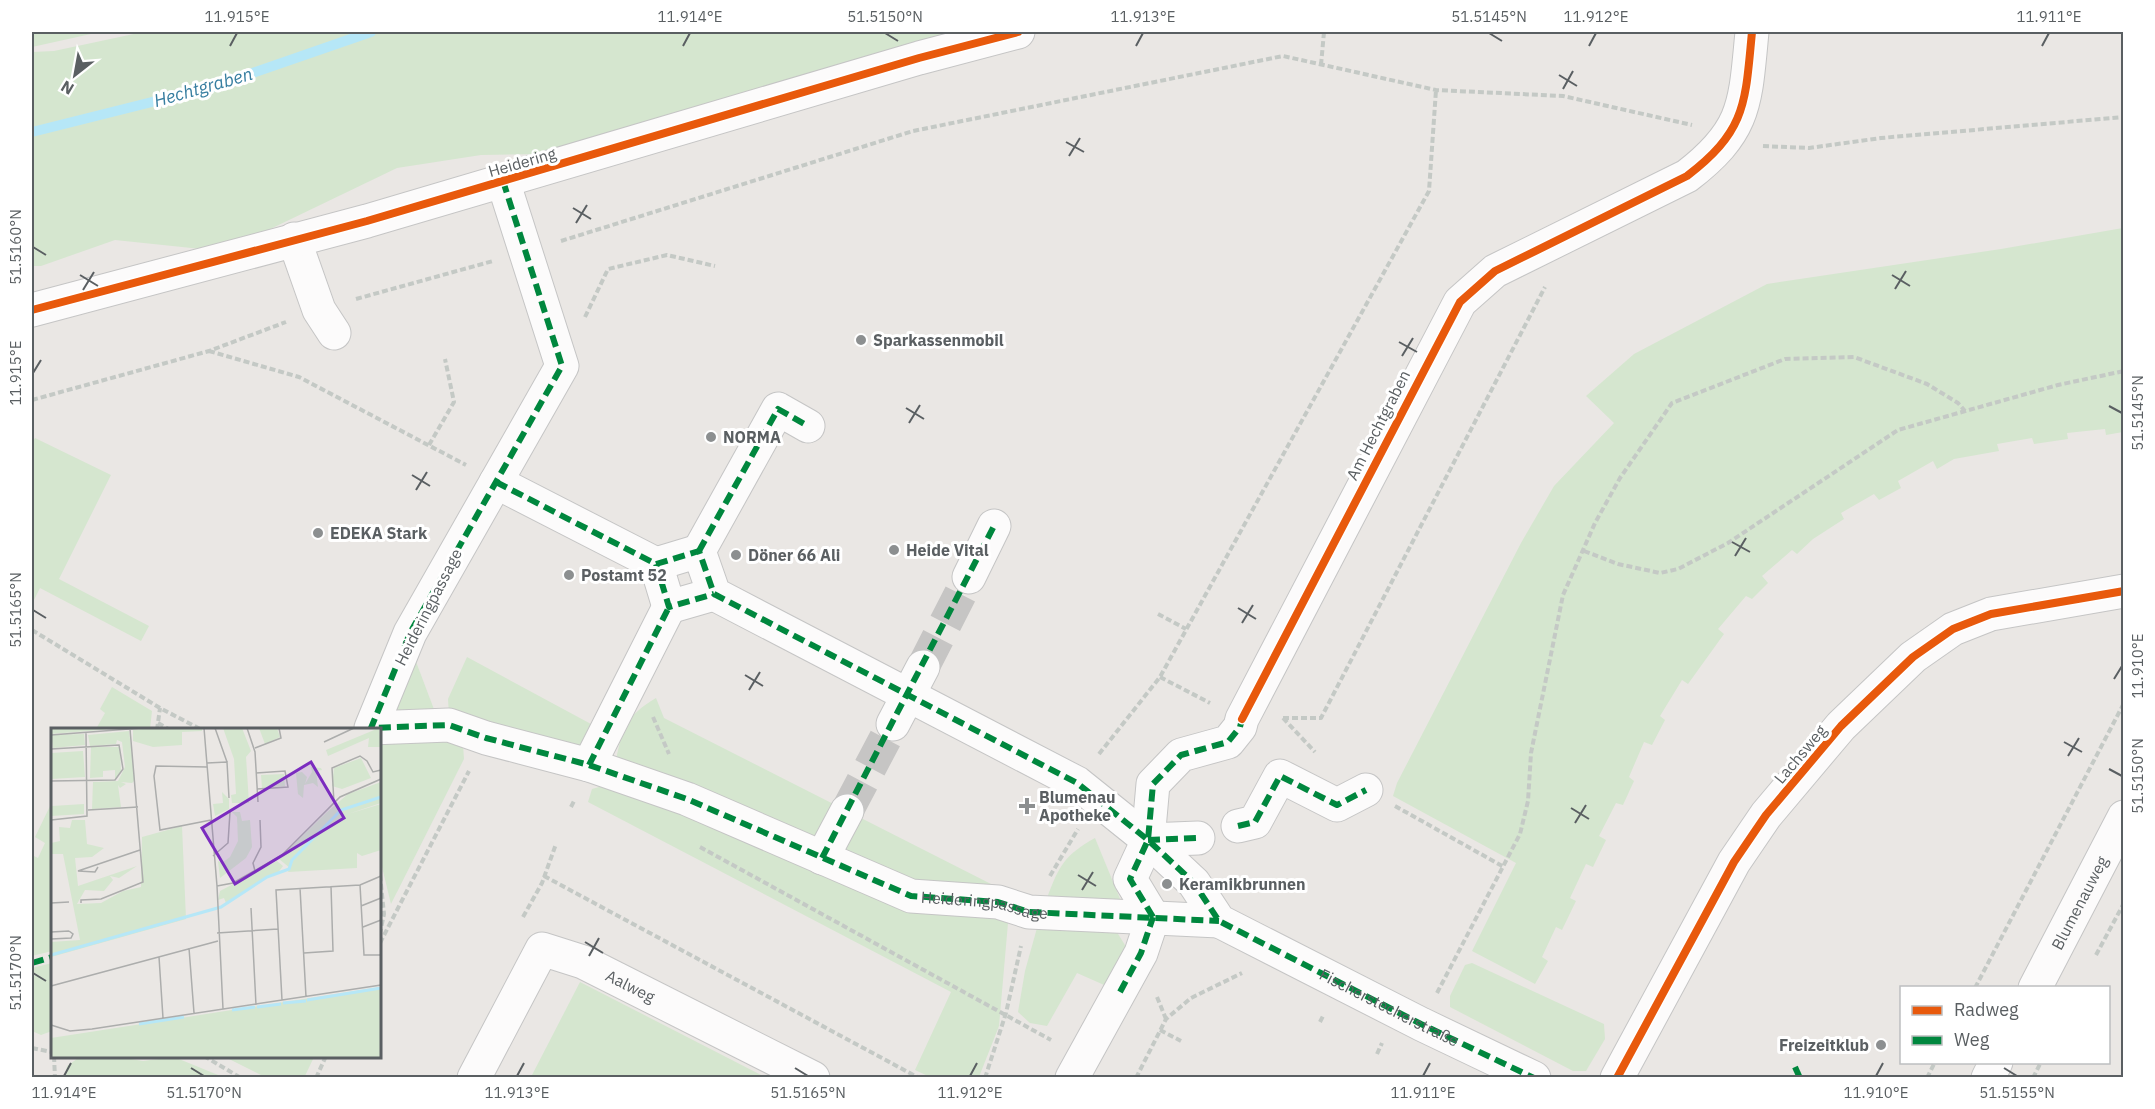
<svg xmlns="http://www.w3.org/2000/svg" width="2155" height="1109" font-family="'IBM Plex Sans',sans-serif">
	<style>
		.green { fill: #d5e6cf }
		.lines { fill: none; stroke-linecap: round; stroke-linejoin: round }
		.stream { stroke: #b6e7f7; stroke-width: 10 }
		.minor-tunnel { stroke: #c6c5c4; stroke-width: 33; stroke-dasharray: 33 16; stroke-linecap: butt }
		.minor-casing { stroke: #c5c5c5; stroke-width: 35 }
		.path { stroke: #c4c9c5; stroke-width: 4; stroke-dasharray: 6 3; stroke-linecap: butt }
		.minor { stroke: #fcfbfb; stroke-width: 33 }
		.quiet { stroke: #00873e; stroke-width: 6; stroke-dasharray: 12 6; stroke-linecap: butt }
		.cycleway-casing { stroke: #fff; stroke-width: 11 }
		.cycleway { stroke: #e8590c; stroke-width: 8 }
		.ticks { fill: none; stroke: #5a5f62; stroke-width: 2 }
		.poi-dot { fill: #8c8f90; stroke: #fff; stroke-width: 2 }
		.labels { text-anchor: middle; dominant-baseline: central; stroke-width: 6; stroke-linejoin: round; paint-order: stroke }
		.street-label { font-size: 16px; fill: #5a5f62; stroke: #fff }
		.poi-label { font-size: 16px; font-weight: bold; fill: #5a5f62; stroke: #fff; text-anchor: start }
		.water-label { font-size: 18px; font-style: italic; fill: #377ea0; stroke: #fff }
		.inset-river { fill: none; stroke: #b6e7f7; stroke-width: 3 }
		.inset-road { fill: none; stroke: #acadac; stroke-width: 1.5 }
		.view { fill: #7b2cbf; fill-opacity: 0.15; stroke: #7b2cbf; stroke-width: 3 }
		.inset-edge { fill: none; stroke: #5a5f62; stroke-width: 3 }
		.neatline { fill: none; stroke: #5a5f62; stroke-width: 2 }
		.ticks-label { font-size: 15px; text-anchor: middle; fill: #5a5f62 }
	</style>
	<rect width="100%" height="100%" fill="#eae7e4"/>
	<!-- green -->
	<g class="green">
		<polygon points="32,32 100,32 32,47"/>
		<polygon points="143,32 973,32 545,154 481,155 397,168 262,233 201,249 115,240 41,266 32,266 32,52 54,51"/>
		<polygon points="2123,228 2123,432 2106,435 2105,429 2067,433 2068,439 2034,444 2032,438 1997,444 1999,451 1954,459 1937,469 1933,461 1898,481 1901,488 1879,500 1874,494 1841,513 1844,519 1813,539 1797,554 1792,550 1762,576 1768,583 1752,599 1746,596 1718,629 1724,634 1688,684 1682,680 1660,716 1665,720 1652,745 1644,742 1629,777 1634,781 1623,805 1616,803 1599,836 1606,840 1593,867 1586,864 1570,898 1576,901 1562,930 1556,927 1542,957 1548,961 1535,984 1472,951 1516,863 1393,796 1397,783 1521,543 1554,486 1614,423 1586,396 1634,354 1767,284 2001,249"/>
		<polygon points="35,438 111,475 59,579 149,626 141,641 40,588 32,604 32,443"/>
		<polygon points="467,657 591,724 590,748 449,714 448,699"/>
		<polygon points="415,659 435,712 388,718"/>
		<polygon points="112,687 152,711 150,729 96,729 105,713 100,709"/>
		<path d="M656,698l8,20 329,167 -74,4 -303,-129c7,-33 10,-44 40,-62z"/>
		<polygon points="405,733 463,745 464,759 391,904 380,859 380,741"/>
		<polygon points="606,785 987,912 1008,923 999,1026 979,1077 930,1077 915,1070 951,992 588,802 592,789"/>
		<polygon points="52,802 52,951 32,956 32,855 38,858 45,843 35,837"/>
		<path d="M1095,838l28,68 -76,-8c12,-33 18,-43 48,-60z"/>
		<polygon points="1037,928 1115,929 1128,950 1120,992 1077,973 1047,1026 1030,1023 1018,1012 1025,971"/>
		<polygon points="52,963 52,1031 41,1035 32,1031 32,968"/>
		<polygon points="1472,963 1604,1024 1605,1039 1586,1071 1573,1071 1450,1007 1450,996 1465,965"/>
		<polygon points="580,982 765,1077 531,1077"/>
		<polygon points="81,1056 119,1057 143,1061 174,1057 223,1077 65,1077 67,1066"/>
		<polygon points="225,1057 314,1057 304,1078 265,1077"/>
	</g>
	<g class="lines">
		<!-- stream -->
		<polyline class="stream" points="32,132 212,87 371,32"/>
		<!-- minor-tunnel -->
		<g class="minor-tunnel">
			<polyline points="923,667 969,577"/>
			<polyline points="847,811 893,724"/>
		</g>
		<defs>
			<g id="minor">
				<path id="s1" d="M503,181l59,185 -152,267 -39,95 78,-3 37,13 103,27 98,34 224,97 87,6 31,10 190,9"/>
				<polyline points="294,239 319,310 334,333"/>
				<polyline points="32,310 367,221 919,58 1018,32"/>
				<polyline points="496,482 656,564 669,607 714,594"/>
				<polyline points="699,551 778,409 808,426"/>
				<polyline points="656,564 699,551 714,594 1077,783 1148,840 1194,883 1219,921 1421,1024 1534,1078"/>
				<polyline points="969,577 994,526"/>
				<polyline points="893,724 923,667"/>
				<polyline points="589,765 669,607"/>
				<polyline points="1238,826 1255,822 1280,776 1337,805 1366,790"/>
				<polyline points="1148,840 1198,838"/>
				<polyline points="822,858 847,811"/>
				<path d="M1153,917l-23,-38 18,-39 5,-56 28,-29 47,-13 12,-15 2,-8 218,-417 35,-31 192,-95c60,-46 58,-73 65,-144"/>
				<path id="s2" d="M2035,988l89,-171"/>
				<path id="s3" d="M474,1078l68,-129 41,13 230,116"/>
				<polyline points="1072,1078 1141,953 1153,917"/>
				<polyline points="1617,1078 1734,862 1766,815 1841,726 1913,657 1953,629 1991,614 2124,591"/>
				<polyline points="1988,1078 1996,1062"/>
			</g>
		</defs>
		<!-- minor casing -->
		<use href="#minor" class="minor-casing"/>
		<!-- path -->
		<g class="path">
			<polyline points="1321,65 1324,32"/>
			<polyline points="1763,146 1809,148 1881,138 2124,117"/>
			<polyline points="561,241 913,131 1283,56 1436,90 1563,96 1692,125"/>
			<polyline points="356,299 493,261"/>
			<polyline points="585,317 608,269 667,255 715,266"/>
			<polyline points="209,351 299,377 466,465"/>
			<polyline points="32,400 209,351 286,322"/>
			<polyline points="429,445 454,402 445,359"/>
			<polyline points="1584,551 1618,564 1660,573 1678,569 1728,543 1898,430 2058,385 2124,371"/>
			<polyline points="1158,614 1186,629"/>
			<polyline points="32,630 160,708 202,730"/>
			<polyline points="1160,677 1210,703"/>
			<polyline points="653,717 669,754"/>
			<polyline points="1283,718 1321,718 1545,287"/>
			<polyline points="1283,718 1315,752"/>
			<polyline points="158,723 170,730"/>
			<polyline points="157,730 160,708"/>
			<polyline points="1099,754 1160,677 1429,191 1436,90"/>
			<polyline points="1395,806 1504,867"/>
			<polyline points="571,807 575,799"/>
			<polyline points="700,847 1051,1040"/>
			<polyline points="380,875 384,914 380,933"/>
			<polyline points="544,876 919,1078"/>
			<polyline points="1050,876 1078,829"/>
			<polyline points="523,917 542,883 556,844"/>
			<polyline points="380,943 469,771"/>
			<polyline points="2096,955 2124,903"/>
			<polyline points="1975,988 2124,703"/>
			<polyline points="1437,993 1520,834 1528,801 1531,753 1563,595 1595,523 1620,478 1672,403 1785,359 1854,357 1927,384 1958,403 1965,411"/>
			<polyline points="1157,997 1166,1019"/>
			<polyline points="1320,1022 1324,1014"/>
			<polyline points="1160,1030 1181,1041"/>
			<polyline points="32,1048 52,1052"/>
			<polyline points="1377,1054 1382,1043"/>
			<polyline points="54,1056 55,1078"/>
			<polyline points="204,1056 241,1078"/>
			<polyline points="316,1078 326,1056"/>
			<polyline points="985,1078 1006,1013 1021,946"/>
			<polyline points="1136,1078 1166,1019 1191,998 1242,973"/>
			<polyline points="1927,1078 1935,1062"/>
			<polyline points="2033,1078 2041,1062"/>
		</g>
		<!-- minor -->
		<use href="#minor" class="minor"/>
		<!-- quiet -->
		<g class="quiet">
			<polyline points="503,181 562,366 410,633 371,728 449,725 486,738 589,765 687,799 911,896 998,902 1029,912 1219,921"/>
			<polyline points="496,482 656,564 669,607 714,594"/>
			<polyline points="699,551 778,409 808,426"/>
			<path id="s4" d="M656,564l43,-13 15,43 363,189 71,57 46,43 25,38 202,103 113,54"/>
			<polyline points="589,765 669,607"/>
			<polyline points="1238,826 1255,822 1280,776 1337,805 1366,790"/>
			<polyline points="1148,840 1198,838"/>
			<polyline points="822,858 994,526"/>
			<polyline points="1153,917 1130,879 1148,840 1153,784 1181,755 1228,742 1240,727 1242,719"/>
			<polyline points="32,963 52,957"/>
			<polyline points="1120,992 1141,953 1153,917"/>
			<polyline points="1795,1067 1800,1078"/>
		</g>
		<defs>
			<g id="cycleway">
				<polyline points="32,310 367,221 919,58 1018,32"/>
				<path d="M1242,719l218,-417 35,-31 192,-95c60,-46 58,-73 65,-144"/>
				<polyline points="1617,1078 1734,862 1766,815 1841,726 1913,657 1953,629 1991,614 2124,591"/>
			</g>
		</defs>
		<!-- cycleway casing -->
		<use href="#cycleway" class="cycleway-casing"/>
		<!-- cycleway -->
		<use href="#cycleway" class="cycleway"/>
	</g>
	<!-- ticks -->
	<path class="ticks" d="M885,33l13,8M1489,33l13,8M230,46l7,-13M683,46l7,-13M1136,46l7,-13M1589,46l7,-13M2042,46l7,-13M1559,75l18,11M1563,89l10,-18M1066,142l18,10M1069,156l11,-18M573,208l18,11M576,223l11,-18M33,247l13,8M80,275l18,11M1892,275l18,11M1895,289l11,-18M83,290l11,-18M1399,342l18,10M1402,356l11,-18M33,373l8,-13M2109,406l13,7M906,408l18,11M909,423l11,-18M412,475l18,11M416,490l11,-18M1732,542l18,10M1735,556l11,-18M1238,608l18,11M33,610l13,8M1242,623l11,-18M745,675l18,11M2114,679l8,-13M749,690l11,-18M2064,742l18,10M2068,756l11,-18M2109,769l13,7M1571,808l18,11M1575,823l11,-18M1078,875l18,11M1082,890l11,-18M585,942l18,11M589,956l10,-18M33,973l13,8M191,1068l13,8M795,1068l13,8M2004,1068l13,8M64,1076l7,-13M517,1076l7,-13M970,1076l7,-13M1423,1076l7,-13M1876,1076l7,-13"/>
	<!-- markers -->
	<g class="poi-dot">
		<circle cx="861" cy="340" r="6"/>
		<circle cx="711" cy="437" r="6"/>
		<circle cx="318" cy="533" r="6"/>
		<circle cx="894" cy="550" r="6"/>
		<circle cx="736" cy="555" r="6"/>
		<circle cx="569" cy="575" r="6"/>
		<path d="M1024 797h6v6h6v6h-6v6h-6v-6h-6v-6h6z"/>
		<circle cx="1167" cy="884" r="6"/>
		<circle cx="1881" cy="1045" r="6"/>
	</g>
	<g class="labels">
		<!-- street labels -->
		<g class="street-label">
			<text transform="translate(522 162) rotate(-16)">Heidering</text>
			<text transform="translate(1378 425) rotate(-63)">Am Hechtgraben</text>
			<text transform="translate(428 607) rotate(-63)">Heideringpassage</text>
			<text transform="translate(1800 754) rotate(-50)">Lachsweg</text>
			<text stroke="none"><textPath href="#s2" startOffset="96">Blumenauweg</textPath></text>
			<text stroke="none"><textPath href="#s1" startOffset="1250">Heideringpassage</textPath></text>
			<text stroke="none"><textPath href="#s3" startOffset="242">Aalweg</textPath></text>
			<text stroke="none"><textPath href="#s4" startOffset="890">Fischerstecherstraße</textPath></text>
		</g>
		<!-- poi labels -->
		<g class="poi-label">
			<text x="873" y="340">Sparkassenmobil</text>
			<text x="723" y="437">NORMA</text>
			<text x="330" y="533">EDEKA Stark</text>
			<text x="906" y="550">Heide Vital</text>
			<text x="748" y="555">Döner 66 Ali</text>
			<text x="581" y="575">Postamt 52</text>
			<text x="1039" y="797">Blumenau<tspan x="1039" dy="18">Apotheke</tspan></text>
			<text x="1179" y="884">Keramikbrunnen</text>
			<text x="1869" y="1045" text-anchor="end">Freizeitklub</text>
		</g>
		<!-- water labels -->
		<g class="water-label">
			<text transform="translate(203 87) rotate(-16)">Hechtgraben</text>
		</g>
	</g>
	<!-- overview -->
	<g transform="translate(51 728)">
		<rect width="330" height="330" fill="#eae7e4"/>
		<path d="M0,0h75l-75,6zM100,0h51v3l-20,1v13l-29,2 -20,-6v-11zM172,0h19l9,23 -5,6 3,46h-17l-1,-8 5,-1 -2,-35zM208,0h18l3,9 -15,7zM328,0l2,19h-13l1,-9 -41,18 -2,-6zM78,3l6,49 -3,3 -11,-1 5,2 -6,4 -2,-3 3,22 -29,2 1,-27 25,-1 7,-14 -3,-25 -5,-2 -1,4 -26,2 -2,-11zM0,7l33,-1 1,11 -32,3zM40,19h29l1,25 -6,7v-9l-12,1v6l-13,1zM32,23l2,26 -34,2v-26zM310,30l10,20 -29,11 -10,-3 2,-18zM260,39l10,1 1,2 -6,1 2,16 -5,-4 -9,2 -1,13 -5,-4 -2,-21 6,-1 5,5 -2,7 7,-12zM233,46l1,12 -23,2 -1,-13zM330,54v21l-33,11 33,-10v46l-19,6 -5,-3v15l-69,4 2,-4 -11,-9 48,-47 21,-18zM171,64l7,7v10l-14,7 -2,-12 10,-1zM0,74l1,4 32,-2v10l-33,2zM181,84h8l2,9 8,-1 2,27 -6,11 -26,20 -2,-17 4,2 8,-6 8,-16 -1,-24zM21,92h13l2,24 17,4 -12,9 -17,1 3,28 59,-20 -18,12 -9,-2 3,4 -9,11 -19,-1 -8,14 24,-1 22,-12 18,-4 1,-50 40,-11 4,93 -135,38v-15l29,-2 -17,-86h-12v-11l9,-2 -1,-14 11,1zM226,133l6,5 -6,8 -10,2 -41,27 -2,-5 -6,2 2,-9zM330,259v71h-330v-20z" fill="#d5e6cf"/>
		<path class="inset-river" d="M0,227l170,-48 46,-30 22,-8 3,-9 49,-50 40,-13M256,272l74,-12M232,275l23,-2M206,279l24,-3M181,282l23,-3M88,296l45,-7"/>
		<path class="inset-road" d="M153,0l13,158M164,0l12,34M196,0l8,24 3,50M0,7l91,-7M273,14l30,-14M204,20l26,-10 -2,-10M0,21l68,-4 4,24 -8,11 -64,1M156,35l20,-1 2,36M156,39l-51,-1 -2,10 6,54 51,-10M205,45l29,-2 3,16 -31,2M283,75l-2,-35 28,-12 7,5 6,11 8,-2M37,82l50,-3M0,92l36,-4 -1,-83M162,128l15,-13 2,-31M47,139l-3,5 -17,-1 62,-21M204,143l-2,-8 8,-16 -1,-27M309,157l4,70h17M166,158l16,-3 49,-28 58,-58 41,-18M166,158l6,123M249,160l6,109M0,175l18,-1M30,175v-3l20,-1 42,-17 -13,-153M310,178l20,-8M200,180l5,97M312,199l18,-7M0,204l18,-1M166,205l61,-4M0,211l20,-1 2,-4 -4,-3M138,220l5,65M253,225l29,-2 -2,-65M108,229l4,61M0,258l167,-45M231,272l-6,-110 84,-5 21,-9M0,297l19,6 22,-2 289,-44"/>
		<path class="view" d="M260,34l33,56 -109,66 -33,-56z"/>
		<rect width="330" height="330" class="inset-edge"/>
	</g>
	<!-- border -->
	<rect width="2155" height="1109" fill="none" stroke="#ffffff" stroke-width="66"/>
	<!-- legend -->
	<rect x="1900" y="986" width="210" height="78" fill="#ffffff" stroke="#bdbfc0" stroke-width="1.5"/>
	<rect x="1912" y="1006" width="30" height="9" fill="#e8590c" stroke="#bdbfc0" stroke-width="1.5"/>
	<text x="1954" y="1016" font-size="18" fill="#5a5f62">Radweg</text>
	<rect x="1912" y="1036" width="30" height="9" fill="#00873e" stroke="#bdbfc0" stroke-width="1.5"/>
	<text x="1954" y="1046" font-size="18" fill="#5a5f62">Weg</text>
	<!-- north arrow -->
	<g transform="translate(75 75) rotate(211)" stroke="#ffffff" stroke-width="4.5" paint-order="stroke">
	<path d="M0-4.5L10 22L0 15L-10 22Z" fill="#5a5f62"/>
	<text y="-9" font-size="16" font-weight="bold" text-anchor="middle" fill="#5a5f62">N</text>
	</g>
	<rect x="33" y="33" width="2089" height="1043" class="neatline"/>
	<g class="ticks-label">
		<text x="237" y="22">11.915°E</text>
		<text x="690" y="22">11.914°E</text>
		<text x="885" y="22">51.5150°N</text>
		<text x="1143" y="22">11.913°E</text>
		<text x="1489" y="22">51.5145°N</text>
		<text x="1596" y="22">11.912°E</text>
		<text x="2049" y="22">11.911°E</text>
		<text transform="translate(16 247) rotate(-90)" y="5">51.5160°N</text>
		<text transform="translate(16 373) rotate(-90)" y="5">11.915°E</text>
		<text transform="translate(2138 413) rotate(-90)" y="5">51.5145°N</text>
		<text transform="translate(16 610) rotate(-90)" y="5">51.5165°N</text>
		<text transform="translate(2138 666) rotate(-90)" y="5">11.910°E</text>
		<text transform="translate(2138 776) rotate(-90)" y="5">51.5150°N</text>
		<text transform="translate(16 973) rotate(-90)" y="5">51.5170°N</text>
		<text x="64" y="1098">11.914°E</text>
		<text x="204" y="1098">51.5170°N</text>
		<text x="517" y="1098">11.913°E</text>
		<text x="808" y="1098">51.5165°N</text>
		<text x="970" y="1098">11.912°E</text>
		<text x="1423" y="1098">11.911°E</text>
		<text x="1876" y="1098">11.910°E</text>
		<text x="2017" y="1098">51.5155°N</text>
	</g>
</svg>
